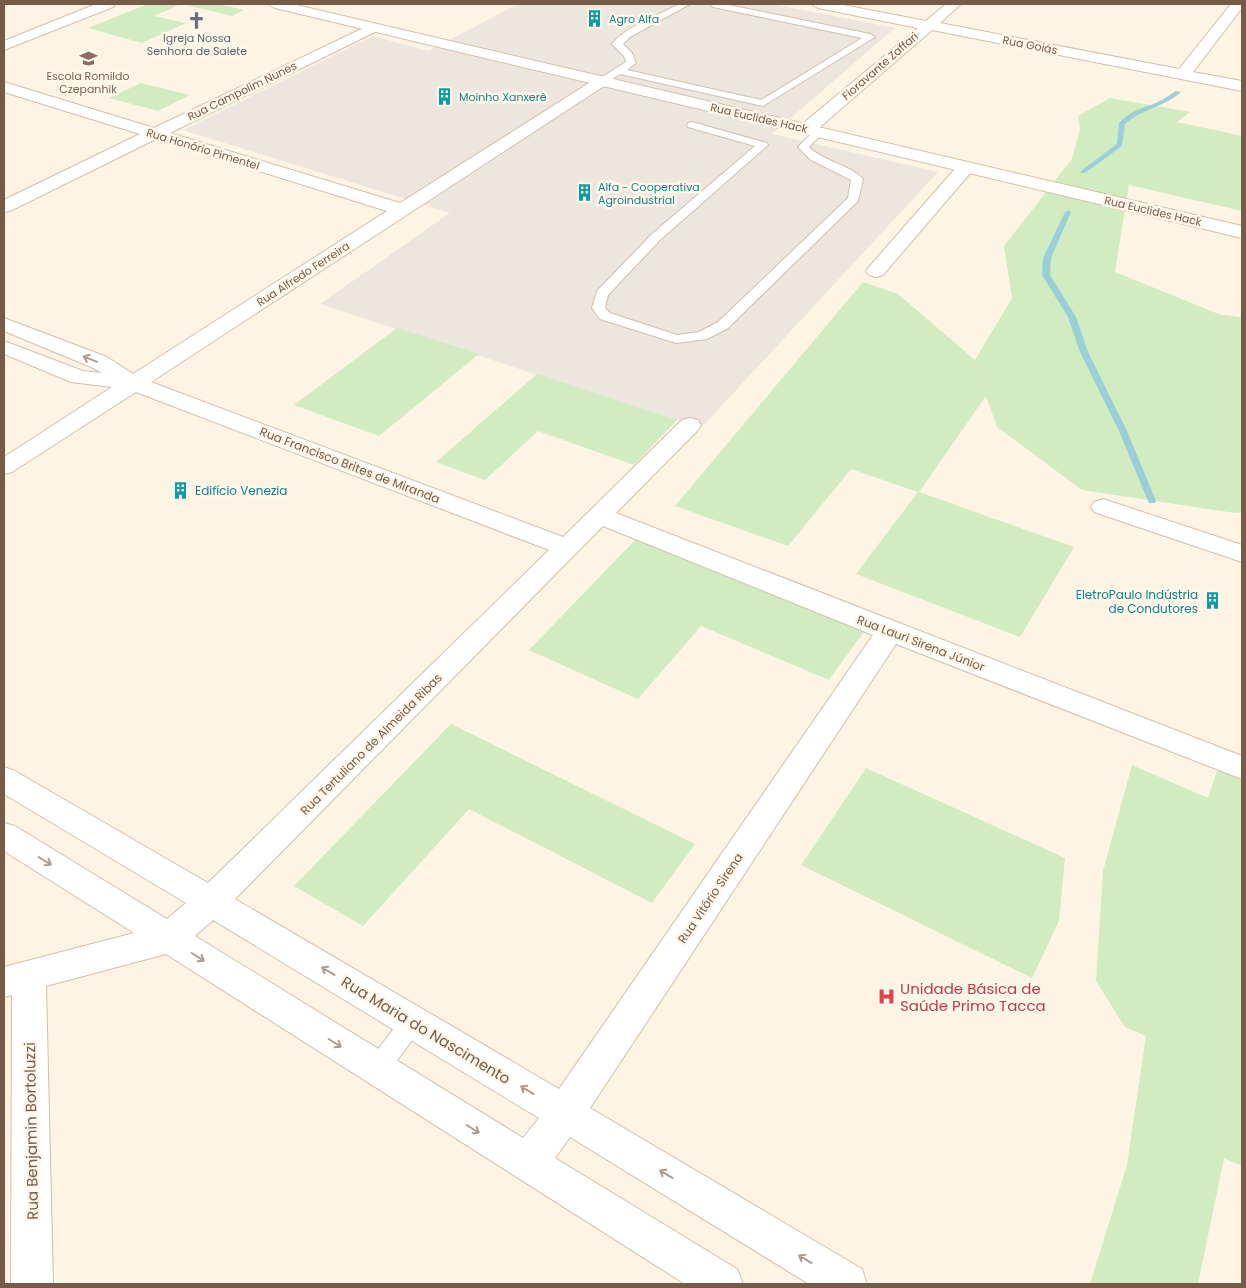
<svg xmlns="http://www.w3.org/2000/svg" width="1246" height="1288" font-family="Poppins,sans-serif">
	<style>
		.industrial { fill: #ece6de }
		.green { fill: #d0ecc0 }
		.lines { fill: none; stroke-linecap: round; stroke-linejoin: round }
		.stream { fill: #9cceda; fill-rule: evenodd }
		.lane-casing { stroke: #d1bfab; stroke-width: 2 }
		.street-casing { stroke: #d1bfab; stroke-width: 2 }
		.secondary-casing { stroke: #d5bea8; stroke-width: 2 }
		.lane { fill: #fff; fill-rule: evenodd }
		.street { fill: #fff; fill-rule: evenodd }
		.secondary { fill: #fff; fill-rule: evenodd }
		.oneway { stroke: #ad9d91 }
		.labels { text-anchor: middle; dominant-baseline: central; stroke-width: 5; stroke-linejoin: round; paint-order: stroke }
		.far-culture-label { font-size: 11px; fill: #0d838f; stroke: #fff8ea; text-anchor: start }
		.far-worship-label { font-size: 11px; fill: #5b616d; stroke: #fff8ea }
		.far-street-label { font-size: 11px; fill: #775b47; stroke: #fff8ea }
		.far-education-label { font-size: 11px; fill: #785e54; stroke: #fff8ea }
		.street-label { font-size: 12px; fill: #775b47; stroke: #fff8ea }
		.culture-label { font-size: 12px; fill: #0d838f; stroke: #fff8ea; text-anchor: start }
		.near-health-label { font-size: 15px; fill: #be3a42; stroke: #fff8ea; text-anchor: start }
		.near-street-label { font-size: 15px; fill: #775b47; stroke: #fff8ea }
	</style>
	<rect width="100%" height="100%" fill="#fdf4e3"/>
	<!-- industrial -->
	<polygon class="industrial" points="518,4 772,4 895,28 772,134 938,172 701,428 320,304 450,213 183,130 373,36 428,51"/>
	<!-- green -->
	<g class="green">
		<polygon points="148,4 181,4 154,16 186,23 142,43 88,28"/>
		<polygon points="182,4 218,4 244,10 232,16"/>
		<polygon points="141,83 190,95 158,111 109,98"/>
		<polygon points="1110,98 1190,112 1177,122 1242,136 1242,211 1129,185 1115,272 1221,315 1242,317 1242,512 1235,513 1082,490 997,427 986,396 919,492 1074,547 1020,637 856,574 918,492 851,469 788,546 675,506 863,282 898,294 975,360 1012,298 1004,246 1072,159 1080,129 1078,116"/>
		<polygon points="397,328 479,354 379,436 294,405"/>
		<polygon points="537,374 677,420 634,465 538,431 485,480 436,462"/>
		<polygon points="636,539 865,630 829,680 701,626 638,699 529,650"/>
		<polygon points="451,724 695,844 652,903 469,809 363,926 294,886"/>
		<polygon points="1132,765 1208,798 1218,769 1242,778 1242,1166 1224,1158 1198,1284 1090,1284 1127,1165 1146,1036 1125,1027 1096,981 1103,871"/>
		<polygon points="866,768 1065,858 1059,921 1032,978 801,865"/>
	</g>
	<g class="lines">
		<!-- stream -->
		<g class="stream">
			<path d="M1176,91l5,1c-17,15 -39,17 -56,32l-3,22 -37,27h-4v-2l36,-27 2,-21c16,-16 26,-14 43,-23 5,-3 9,-6 14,-9z"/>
			<polygon points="1068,210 1071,212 1051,258 1050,275 1076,317 1088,352 1127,431 1156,501 1155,503 1149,503 1148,501 1119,431 1080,352 1068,317 1042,275 1043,258 1065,212"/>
		</g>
		<defs>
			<g id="lane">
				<path d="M680,4h10l-60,33 -7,7 9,9 4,10 -9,7 134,30 101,-62 -149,-31 -4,-3h15l146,30 5,3 -112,69 -143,-32 -15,9h-6v-4l27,-17 -2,-6 -12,-12c16,-19 46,-29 68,-40z"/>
				<path d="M692,122l75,21 1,2 -108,95 -52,55 -3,13 5,5 67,22 22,-3 19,-10 130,-124 3,-18 -40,-20 -13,-13 17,-17h8l1,2 -15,15c15,15 40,17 54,32l-5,22 -130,127 -21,11 -31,4 -76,-24 -8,-11 5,-17 55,-57 103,-88 -67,-19 -1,-2 1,-2z"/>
				<polygon points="413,1011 421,1014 424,1021 421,1028 385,1077 377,1080 369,1077 365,1069 369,1061 405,1014"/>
			</g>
			<g id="street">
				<polygon points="811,4 838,4 926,21 946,4 961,4 940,23 1179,69 1231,4 1242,4 1242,8 1193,72 1242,81 1242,91 932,30 813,133 801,133 799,129 801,125 918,28 818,8"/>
				<path d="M372,24l5,1 2,3 -2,3 -207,102 230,70 197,-125h10l3,3 -3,3 -456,298 412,155 119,-117 8,-2 8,2 3,5 -3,5 -82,83 626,243v23l-346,-135 -306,464 272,161 5,15h-58l-239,-147 -15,21 182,111 6,15h-58l-519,-330 -120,32 7,298h-42l1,-289 -8,2v-30l130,-34 -130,-82v-28l11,3 152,93 19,-16 -182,-109v-27l11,4 193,112 341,-333 -413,-158 -124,80 -8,2v-17l108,-70 -41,-5 -67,-28v-13l79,30 19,2 -11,-6 -87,-36v-13l103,39 26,17 254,-163 -231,-72 -146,72 -6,1v-12l136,-66 -136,-42v-10l150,46zM603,526l270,109 -314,454 -324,-190zM213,920l326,198 -16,20 -328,-202z"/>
				<polygon points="966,162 972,163 975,167 972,171 883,275 876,277 869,275 866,271 869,267 960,163"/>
				<polygon points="1103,499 1242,545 1242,562 1094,512 1091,507 1094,502"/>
			</g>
			<g id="secondary">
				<polygon points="96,4 115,4 113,7 4,50 4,41"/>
				<polygon points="268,4 292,4 1242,226 1242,238 275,8"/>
			</g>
		</defs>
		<!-- lane casing -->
		<use href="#lane" class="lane-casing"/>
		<!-- street casing -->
		<use href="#street" class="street-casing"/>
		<!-- secondary casing -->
		<use href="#secondary" class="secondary-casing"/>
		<!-- lane -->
		<use href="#lane" class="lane"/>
		<!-- street -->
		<use href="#street" class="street"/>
		<!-- secondary -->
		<use href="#secondary" class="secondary"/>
	</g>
	<!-- one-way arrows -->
	<defs><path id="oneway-shaft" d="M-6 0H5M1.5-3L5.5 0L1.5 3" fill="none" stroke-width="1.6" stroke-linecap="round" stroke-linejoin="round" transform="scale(1.25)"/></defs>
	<g class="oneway">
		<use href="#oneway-shaft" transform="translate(90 359) rotate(-158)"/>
		<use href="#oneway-shaft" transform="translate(45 861) rotate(32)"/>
		<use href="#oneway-shaft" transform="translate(198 957) rotate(32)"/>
		<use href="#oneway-shaft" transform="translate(328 971) rotate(-149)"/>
		<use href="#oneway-shaft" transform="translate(335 1043) rotate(32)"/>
		<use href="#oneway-shaft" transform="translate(527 1090) rotate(-149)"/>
		<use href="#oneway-shaft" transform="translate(473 1129) rotate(32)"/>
		<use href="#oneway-shaft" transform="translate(666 1174) rotate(-149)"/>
		<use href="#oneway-shaft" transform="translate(805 1259) rotate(-149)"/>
	</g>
	<!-- icons -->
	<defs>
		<symbol id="building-bare" viewBox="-9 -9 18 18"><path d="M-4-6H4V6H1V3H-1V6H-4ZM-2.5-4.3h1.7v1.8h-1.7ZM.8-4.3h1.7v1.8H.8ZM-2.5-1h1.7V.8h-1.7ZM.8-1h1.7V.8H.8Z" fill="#0f9aa8" stroke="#fff8ea" stroke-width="2.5" paint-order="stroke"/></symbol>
		<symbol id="church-bare" viewBox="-9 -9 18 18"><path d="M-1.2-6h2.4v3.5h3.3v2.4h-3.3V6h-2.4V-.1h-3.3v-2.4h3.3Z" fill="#6b7280" stroke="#fff8ea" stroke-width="2.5" paint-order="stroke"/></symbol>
		<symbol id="school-bare" viewBox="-9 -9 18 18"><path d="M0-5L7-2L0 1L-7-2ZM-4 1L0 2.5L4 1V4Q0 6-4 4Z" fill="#8d6e63" stroke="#fff8ea" stroke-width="2.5" paint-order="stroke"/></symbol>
		<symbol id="hospital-bare" viewBox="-9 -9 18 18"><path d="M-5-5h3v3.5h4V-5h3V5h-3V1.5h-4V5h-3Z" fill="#e0444e" stroke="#fff8ea" stroke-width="2.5" paint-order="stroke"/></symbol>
	</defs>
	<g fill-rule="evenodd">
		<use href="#building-bare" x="582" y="6" width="25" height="25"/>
		<use href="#church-bare" x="184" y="8" width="25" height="25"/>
		<use href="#school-bare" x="76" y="46" width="25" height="25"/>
		<use href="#building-bare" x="432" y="84" width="25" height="25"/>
		<use href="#building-bare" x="572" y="180" width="25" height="25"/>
		<use href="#building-bare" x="168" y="478" width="25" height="25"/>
		<use href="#building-bare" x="1200" y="588" width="25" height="25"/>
		<use href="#hospital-bare" x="874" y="984" width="25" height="25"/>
	</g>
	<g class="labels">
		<!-- far-culture labels -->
		<g class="far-culture-label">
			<text x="609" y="19">Agro Alfa</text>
			<text x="459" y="97">Moinho Xanxerê</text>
			<text x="598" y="187">Alfa - Cooperativa<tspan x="598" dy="13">Agroindustrial</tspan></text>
		</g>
		<!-- far-worship labels -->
		<g class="far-worship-label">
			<text x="197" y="38">Igreja Nossa<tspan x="197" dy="13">Senhora de Salete</tspan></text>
		</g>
		<!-- far-street labels -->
		<g class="far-street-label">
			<text transform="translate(1030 45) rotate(11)">Rua Goiás</text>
			<text transform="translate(880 66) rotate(-41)">Fioravante Zaffari</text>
			<text transform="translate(242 91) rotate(-26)">Rua Campolim Nunes</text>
			<text transform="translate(759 118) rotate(13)">Rua Euclides Hack</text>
			<text transform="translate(203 149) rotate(17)">Rua Honório Pimentel</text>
			<text transform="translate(1153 211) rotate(13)">Rua Euclides Hack</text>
			<text transform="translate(303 274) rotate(-33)">Rua Alfredo Ferreira</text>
		</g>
		<!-- far-education labels -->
		<g class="far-education-label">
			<text x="88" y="76">Escola Romildo<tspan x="88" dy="13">Czepanhik</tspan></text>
		</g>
		<!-- street labels -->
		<g class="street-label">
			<text transform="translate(350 465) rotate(21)">Rua Francisco Brites de Miranda</text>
			<text transform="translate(921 643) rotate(21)">Rua Lauri Sirena Júnior</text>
			<text transform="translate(371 744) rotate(-45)">Rua Tertuliano de Almeida Ribas</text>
			<text transform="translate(710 898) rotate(-56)">Rua Vitório Sirena</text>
		</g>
		<!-- culture labels -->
		<g class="culture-label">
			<text x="195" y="490">Edifício Venezia</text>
			<text x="1198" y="594" text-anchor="end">EletroPaulo Indústria<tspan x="1198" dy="14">de Condutores</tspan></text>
		</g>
		<!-- near-health labels -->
		<g class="near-health-label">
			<text x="900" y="988">Unidade Básica de<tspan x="900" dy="17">Saúde Primo Tacca</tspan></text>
		</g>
		<!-- near-street labels -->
		<g class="near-street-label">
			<text transform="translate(426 1030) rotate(31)">Rua Maria do Nascimento</text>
			<text transform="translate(31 1131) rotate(-91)">Rua Benjamin Bortoluzzi</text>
		</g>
	</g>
	<!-- border -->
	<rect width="1246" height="1288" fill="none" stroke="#775b47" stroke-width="10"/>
</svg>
